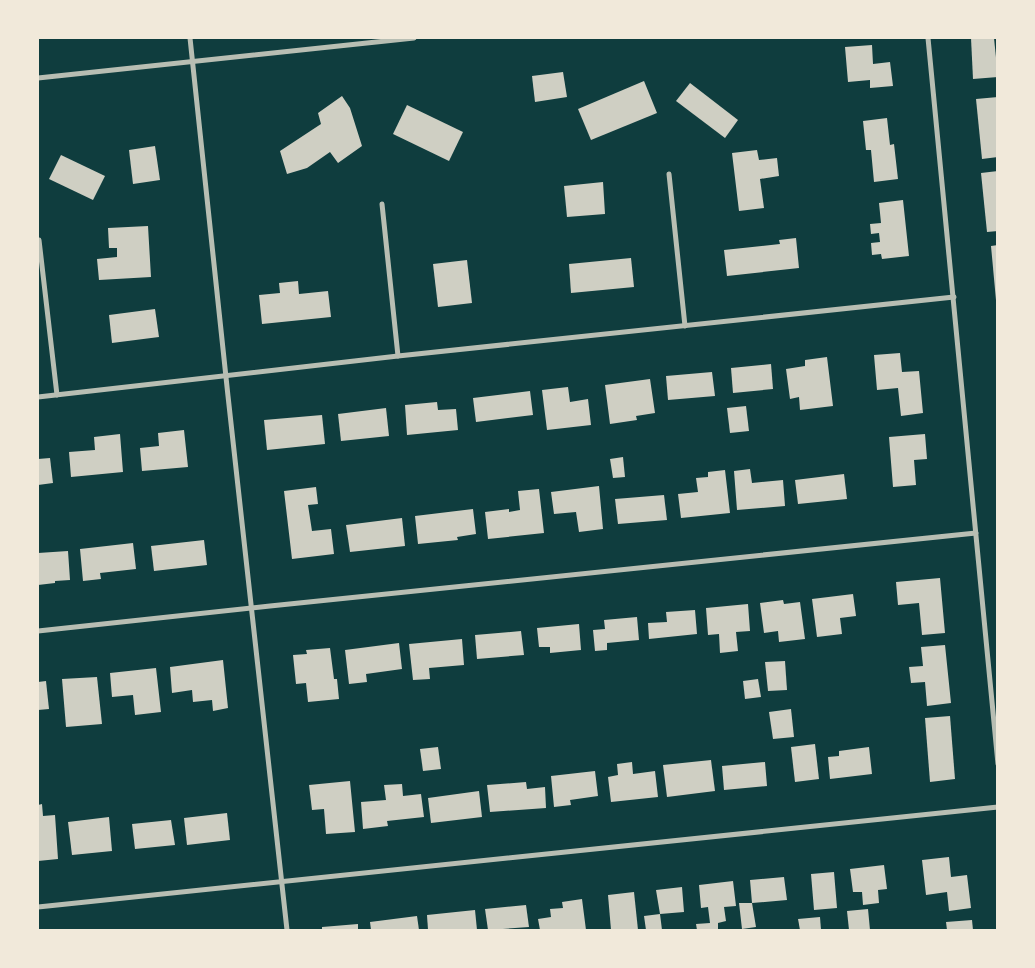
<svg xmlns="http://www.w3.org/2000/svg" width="1035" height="968" font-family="Cabin,sans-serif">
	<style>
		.building { fill: #cfcfc3 }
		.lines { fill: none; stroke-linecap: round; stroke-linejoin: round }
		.minor { stroke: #b8beb3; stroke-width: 5 }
	</style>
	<rect width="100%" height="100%" fill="#0f3d3e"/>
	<!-- building -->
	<g class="building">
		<polygon points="971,38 994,38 998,77 973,79"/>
		<polygon points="872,45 873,64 890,62 893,86 870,88 870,80 848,82 845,47"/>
		<polygon points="563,72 567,97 535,102 532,76"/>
		<polygon points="644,81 657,113 591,140 578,109"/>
		<polygon points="690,83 738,120 725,138 676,101"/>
		<polygon points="342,96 350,108 362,146 338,163 330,152 307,168 287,174 280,151 321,124 318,113"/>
		<polygon points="998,97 998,157 982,159 976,99"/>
		<polygon points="407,105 463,132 449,161 393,134"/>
		<polygon points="887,118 890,145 894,144 898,179 874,182 871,150 866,150 863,121"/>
		<polygon points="155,146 160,180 133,184 129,150"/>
		<polygon points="757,150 759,160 777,158 779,176 760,179 764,208 739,211 732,153"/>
		<polygon points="61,155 105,176 93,200 49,179"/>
		<polygon points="998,171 998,231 987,232 981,173"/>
		<polygon points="603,182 605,214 567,217 564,186"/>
		<polygon points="903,200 909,256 882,259 881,254 872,255 871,243 880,242 879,233 871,234 870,224 881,223 879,203"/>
		<polygon points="148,226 151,277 99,280 97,259 117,257 117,248 109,248 108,228"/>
		<polygon points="796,238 799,268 727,276 724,250 780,244 779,240"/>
		<polygon points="998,245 998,300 996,300 991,246"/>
		<polygon points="631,258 634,287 571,293 569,264"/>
		<polygon points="467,260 472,303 438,307 433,264"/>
		<polygon points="298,281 299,294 328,291 331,317 262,324 259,295 280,293 279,283"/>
		<polygon points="155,309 159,337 112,343 109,315"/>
		<polygon points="900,353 902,372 919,371 923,413 901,416 898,388 877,390 874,355"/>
		<polygon points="827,357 833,406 800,410 799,397 790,399 786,369 805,366 805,360"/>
		<polygon points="771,364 773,389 733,393 731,368"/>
		<polygon points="712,372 715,396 668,400 666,376"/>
		<polygon points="650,379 655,413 636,416 637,420 610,424 605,385"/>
		<polygon points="568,387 570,402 588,399 591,425 547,430 542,390"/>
		<polygon points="530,391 533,415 476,422 473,398"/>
		<polygon points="437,402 438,410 456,409 458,430 407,435 405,405"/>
		<polygon points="746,406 749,431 730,433 727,408"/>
		<polygon points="386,408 389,436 341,441 338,414"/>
		<polygon points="322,415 325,444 267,450 264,420"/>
		<polygon points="184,430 188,467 142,471 140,448 159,446 158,433"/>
		<polygon points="120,434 123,472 71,477 69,452 95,450 94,437"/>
		<polygon points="925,434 927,459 914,460 916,485 893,487 889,437"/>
		<polygon points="623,457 625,477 613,478 610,459"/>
		<polygon points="50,458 53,483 38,485 38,459"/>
		<polygon points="750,469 752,483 783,480 785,506 737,510 734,471"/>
		<polygon points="725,470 730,513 681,518 678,494 698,492 696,478 708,477 708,472"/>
		<polygon points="844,474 847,499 798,504 795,480"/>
		<polygon points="599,486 603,529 579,532 576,512 554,514 551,492"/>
		<polygon points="316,487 318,504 308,505 312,531 331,529 334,554 292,559 284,491"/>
		<polygon points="539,489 544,533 488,539 485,512 509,509 509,512 520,510 518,491"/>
		<polygon points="664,495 667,520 618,524 615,499"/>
		<polygon points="473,509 476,534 457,537 458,540 418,544 415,516"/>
		<polygon points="402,518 405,546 350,552 346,525"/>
		<polygon points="204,540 207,565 154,571 151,546"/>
		<polygon points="133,543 136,569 100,573 101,579 83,581 80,549"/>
		<polygon points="68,551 70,580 55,581 55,583 38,585 38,553"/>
		<polygon points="940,578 945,633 922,635 919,603 898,605 896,582"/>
		<polygon points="853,594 856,616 840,618 842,634 817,637 812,599"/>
		<polygon points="783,600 784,604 800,602 805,639 779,642 778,631 764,633 760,603"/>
		<polygon points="748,604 750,631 736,632 738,651 720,653 719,634 708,635 706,608"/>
		<polygon points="695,610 697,634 649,639 648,623 667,622 666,612"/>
		<polygon points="637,617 639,640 607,643 607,650 595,651 593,630 605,629 604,620"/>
		<polygon points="579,624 581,650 550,653 550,647 539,647 537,628"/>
		<polygon points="521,631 524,655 477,659 475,635"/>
		<polygon points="462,639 464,665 429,668 430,679 413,680 409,644"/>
		<polygon points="399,643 402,669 366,674 367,682 349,684 345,650"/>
		<polygon points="945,645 951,703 927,706 925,682 911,683 909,667 923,666 921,647"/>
		<polygon points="330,648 334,679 337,679 339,699 308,702 306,683 296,684 293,655 307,654 306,650"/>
		<polygon points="223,660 228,708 213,711 212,700 193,702 192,690 172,693 170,667"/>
		<polygon points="785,661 787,690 768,691 765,662"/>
		<polygon points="156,668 161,712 135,715 133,695 112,697 110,673"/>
		<polygon points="97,677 102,724 66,727 62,679"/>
		<polygon points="758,679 761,697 745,699 743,681"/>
		<polygon points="46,681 49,709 38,710 38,682"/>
		<polygon points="791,709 794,737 773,739 769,712"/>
		<polygon points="950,716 955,779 930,782 925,718"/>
		<polygon points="815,744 819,779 795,782 791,747"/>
		<polygon points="438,747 441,769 423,771 420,749"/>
		<polygon points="869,747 872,774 830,779 828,757 839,756 839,751"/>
		<polygon points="711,760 715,791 667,797 663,765"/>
		<polygon points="632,762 633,774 655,771 658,797 611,802 608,777 618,775 617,764"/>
		<polygon points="765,762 767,786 724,790 722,766"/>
		<polygon points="595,771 598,796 570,800 571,805 554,807 551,776"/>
		<polygon points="350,781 355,832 326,834 324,809 312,810 309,785"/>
		<polygon points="526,782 527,789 545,787 546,808 490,812 487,785"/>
		<polygon points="402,784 403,796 421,794 424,817 387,821 388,826 363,829 361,802 386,800 384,785"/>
		<polygon points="479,791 482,817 431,823 428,798"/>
		<polygon points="42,804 43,816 55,815 58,859 38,861 38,805"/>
		<polygon points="227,813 230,840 187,845 184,818"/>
		<polygon points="109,817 112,851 72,855 68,822"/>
		<polygon points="171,820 175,845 135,849 132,824"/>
		<polygon points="949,857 951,877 967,875 971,908 949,911 947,892 926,895 922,860"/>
		<polygon points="884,865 887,889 878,890 879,903 863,905 862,892 853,892 850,869"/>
		<polygon points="834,872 837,908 814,910 811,874"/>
		<polygon points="784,877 787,900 752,903 756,927 742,929 739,903 752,903 750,880"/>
		<polygon points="733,881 736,906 724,907 726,921 718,923 718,930 697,930 696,924 710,923 708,907 701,908 699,885"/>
		<polygon points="682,887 684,912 660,914 662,930 646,930 644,916 660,914 656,890"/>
		<polygon points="634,892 638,930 611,930 608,895"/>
		<polygon points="582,899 586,930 540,930 538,919 551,917 550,909 563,908 562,902"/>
		<polygon points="526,905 529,927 488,930 485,909"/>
		<polygon points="868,909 870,930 849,930 847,911"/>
		<polygon points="475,910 477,930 428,930 427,915"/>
		<polygon points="417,916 419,930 371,930 370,922"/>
		<polygon points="820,917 821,930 800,930 798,919"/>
		<polygon points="972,920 973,930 947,930 946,922"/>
		<polygon points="358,924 358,930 322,930 322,927"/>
	</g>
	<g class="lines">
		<!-- minor -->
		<g class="minor">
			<polyline points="190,38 228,396 287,930"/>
			<polyline points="928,38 998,764"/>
			<polyline points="38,78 414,38"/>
			<polyline points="669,174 685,326"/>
			<polyline points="382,204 398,356"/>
			<polyline points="39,240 57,395"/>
			<polyline points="38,397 398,356 954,297"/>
			<polyline points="38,631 270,606 976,533"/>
			<polyline points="38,907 998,807"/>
		</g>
	</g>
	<!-- border -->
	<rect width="1035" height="968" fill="none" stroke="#f1e9da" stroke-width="78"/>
</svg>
